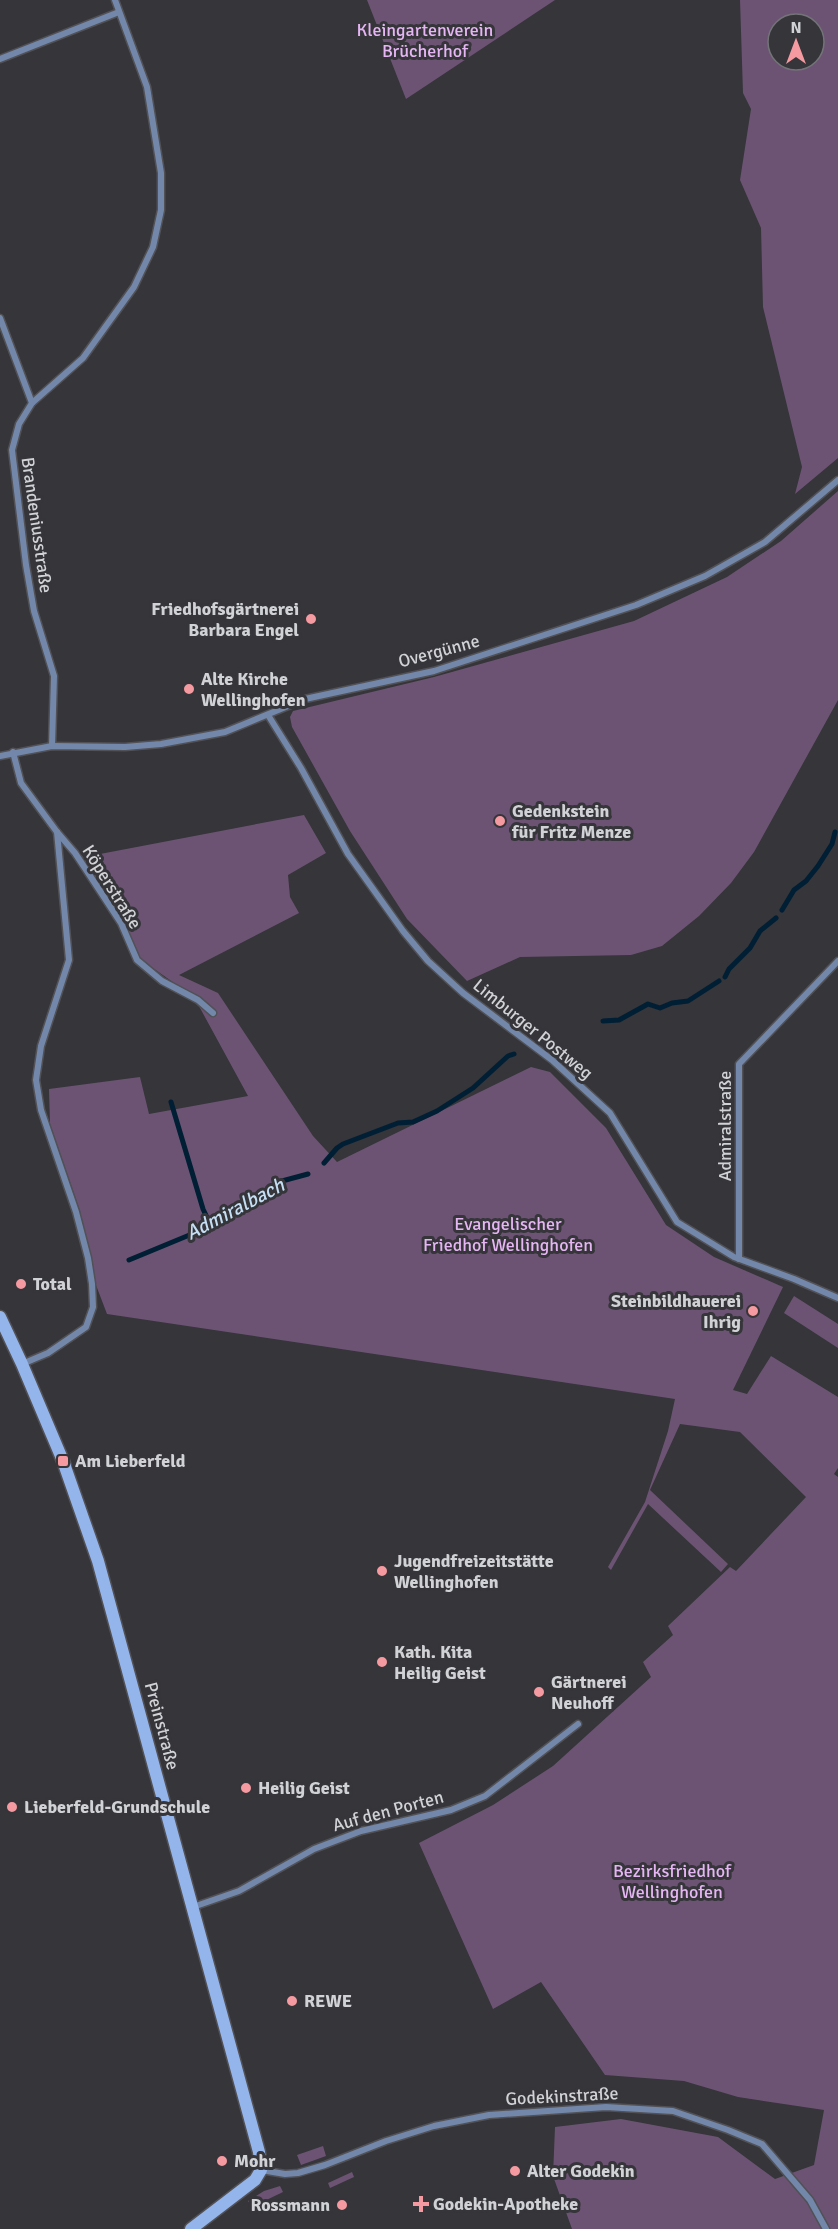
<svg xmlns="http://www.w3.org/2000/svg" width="838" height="2229" font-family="Signika,sans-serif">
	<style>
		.green { fill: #6c5373; fill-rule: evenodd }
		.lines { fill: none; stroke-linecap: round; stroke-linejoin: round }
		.stream { stroke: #001f34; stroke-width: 5 }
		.street-casing { stroke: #515156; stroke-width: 9 }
		.secondary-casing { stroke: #515156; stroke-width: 15 }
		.street { stroke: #7287aa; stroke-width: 6 }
		.secondary { stroke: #94b4ec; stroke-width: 12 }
		.poi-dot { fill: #f49aa0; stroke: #35353a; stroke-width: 2 }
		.labels { text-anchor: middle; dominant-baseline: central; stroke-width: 6; stroke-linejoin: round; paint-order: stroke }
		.park-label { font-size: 18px; fill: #e6b6f4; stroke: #35353a }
		.street-label { font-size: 18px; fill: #d1d2d5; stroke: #35353a }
		.poi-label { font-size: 18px; font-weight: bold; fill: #d1d2d5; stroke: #35353a; text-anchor: start }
		.water-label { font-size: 20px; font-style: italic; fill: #c5dff4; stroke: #35353a }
	</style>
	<rect width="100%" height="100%" fill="#35353a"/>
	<!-- green -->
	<g class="green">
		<polygon points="367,0 555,0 406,99"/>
		<path d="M740,0h98v458l-43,36 7,-27 -39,-160 -2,-79 -21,-48 11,-71 -8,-16zM778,24h36v36h-36z"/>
		<polygon points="838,491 838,700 754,852 731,883 699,916 662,946 631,955 520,957 467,981 407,919 350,831 292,727 290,717 293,711 434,677 634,621 727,577 781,541"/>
		<polygon points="304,815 326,853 288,875 290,897 299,913 179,975 218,993 313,1136 337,1162 531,1067 550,1072 606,1128 666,1225 714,1257 783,1287 733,1390 747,1394 771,1356 838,1397 838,1468 834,1474 838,1477 838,2229 572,2229 553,2176 555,2127 621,2119 718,2137 775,2179 814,2165 824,2110 738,2097 684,2081 605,2075 541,1982 493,2009 419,1843 493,1805 553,1766 651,1677 643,1662 673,1635 668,1626 730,1567 736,1571 806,1497 740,1432 680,1424 650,1490 728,1564 721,1572 648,1504 611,1570 608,1567 645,1502 668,1431 675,1399 107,1314 91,1272 80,1211 50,1124 49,1089 140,1077 149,1114 248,1096 194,997 140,959 123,922 79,858"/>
		<polygon points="794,1296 838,1324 838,1348 784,1313"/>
		<polygon points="323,2146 326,2156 301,2165 297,2155"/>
		<polygon points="352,2172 354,2177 330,2188 328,2183"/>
		<polygon points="280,2186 283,2192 252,2207 248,2201 264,2191"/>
	</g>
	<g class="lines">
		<!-- stream -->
		<g class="stream">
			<polyline points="782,910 794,890 806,881 818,866 832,844 835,832"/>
			<polyline points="725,977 729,969 750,948 760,931 776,918"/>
			<polyline points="603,1021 619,1020 648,1004 660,1008 672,1003 688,1001 719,981"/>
			<polyline points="171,1102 203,1209 210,1224"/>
			<polyline points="324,1163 337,1148 343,1144 398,1123 413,1122 437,1111 473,1088 508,1056 514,1054"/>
			<polyline points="129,1260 204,1229 282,1181 308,1174"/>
		</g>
		<defs>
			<g id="street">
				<polyline points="0,59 119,12"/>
				<polyline points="0,318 32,403"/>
				<polyline points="268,715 301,768 348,854 403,931 428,961 463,993 552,1060 610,1113 677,1222 734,1257 794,1279 838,1298"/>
				<polyline points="52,746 54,676 34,611 26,565 12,450 19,424 32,403 83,358 134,287 153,247 161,210 161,173 147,87 115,0"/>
				<polyline points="13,752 21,783 57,832 75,853 102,894 121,923 137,960 162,981 198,1000 213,1013"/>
				<polyline points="0,756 52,746 125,747 161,744 225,732 305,699 434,671 636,605 705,576 765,542 838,480"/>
				<polyline points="739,1259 739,1064 838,961"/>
				<polyline points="22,1364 48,1353 86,1327 93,1307 92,1284 88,1258 76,1212 41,1110 36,1080 41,1046 69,960 57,832"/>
				<polyline points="193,1907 239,1891 314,1849 361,1831 451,1810 485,1796 578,1724"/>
				<polyline points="261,2170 285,2174 298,2173 325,2165 386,2141 434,2126 489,2115 606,2107 673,2111 728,2130 762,2144 810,2200 826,2229"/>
			</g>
			<polyline id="secondary" points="0,1317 22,1364 63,1461 98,1561 259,2152 261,2170 255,2180 191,2229"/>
		</defs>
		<!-- street casing -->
		<use href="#street" class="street-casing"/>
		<!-- secondary casing -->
		<use href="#secondary" class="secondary-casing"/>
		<!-- street -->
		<use href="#street" class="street"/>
		<!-- secondary -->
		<use href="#secondary" class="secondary"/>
	</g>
	<!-- markers -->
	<g class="poi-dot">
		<circle cx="311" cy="619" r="6"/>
		<circle cx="189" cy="689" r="6"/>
		<circle cx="500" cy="821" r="6"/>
		<circle cx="21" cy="1284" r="6"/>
		<circle cx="753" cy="1311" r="6"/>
		<rect x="57" y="1455" width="12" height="12" rx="3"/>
		<circle cx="382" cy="1571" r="6"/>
		<circle cx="382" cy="1662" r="6"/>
		<circle cx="539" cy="1692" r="6"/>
		<circle cx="246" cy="1788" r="6"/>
		<circle cx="12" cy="1807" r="6"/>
		<circle cx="292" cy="2001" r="6"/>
		<circle cx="222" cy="2161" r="6"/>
		<circle cx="515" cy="2171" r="6"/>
		<path d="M418 2195h6v6h6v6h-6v6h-6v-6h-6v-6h6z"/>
		<circle cx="342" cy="2205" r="6"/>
	</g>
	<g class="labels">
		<!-- park labels -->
		<g class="park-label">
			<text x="425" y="30">Kleingartenverein<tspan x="425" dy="21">Brücherhof</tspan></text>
			<text x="508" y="1224">Evangelischer<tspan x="508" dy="21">Friedhof Wellinghofen</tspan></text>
			<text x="672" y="1871">Bezirksfriedhof<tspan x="672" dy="21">Wellinghofen</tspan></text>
		</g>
		<!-- street labels -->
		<g class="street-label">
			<text transform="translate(37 525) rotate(82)">Brandeniusstraße</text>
			<text transform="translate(439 651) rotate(-15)">Overgünne</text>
			<text transform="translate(112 887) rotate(58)">Köperstraße</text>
			<text transform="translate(533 1029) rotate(39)">Limburger Postweg</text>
			<text transform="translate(725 1126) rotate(-90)">Admiralstraße</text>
			<text transform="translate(162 1726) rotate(75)">Preinstraße</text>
			<text transform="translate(388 1811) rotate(-15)">Auf den Porten</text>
			<text transform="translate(562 2096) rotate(-3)">Godekinstraße</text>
		</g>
		<!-- poi labels -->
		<g class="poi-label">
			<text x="299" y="609" text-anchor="end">Friedhofsgärtnerei<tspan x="299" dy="21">Barbara Engel</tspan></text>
			<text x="201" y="679">Alte Kirche<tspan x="201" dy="21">Wellinghofen</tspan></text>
			<text x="512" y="811">Gedenkstein<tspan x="512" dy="21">für Fritz Menze</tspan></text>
			<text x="33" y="1284">Total</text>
			<text x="741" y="1301" text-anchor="end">Steinbildhauerei<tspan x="741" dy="21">Ihrig</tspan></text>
			<text x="75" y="1461">Am Lieberfeld</text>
			<text x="394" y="1561">Jugendfreizeitstätte<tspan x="394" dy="21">Wellinghofen</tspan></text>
			<text x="394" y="1652">Kath. Kita<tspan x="394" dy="21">Heilig Geist</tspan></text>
			<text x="551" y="1682">Gärtnerei<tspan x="551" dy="21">Neuhoff</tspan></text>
			<text x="258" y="1788">Heilig Geist</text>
			<text x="24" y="1807">Lieberfeld-Grundschule</text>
			<text x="304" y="2001">REWE</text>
			<text x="234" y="2161">Mohr</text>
			<text x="527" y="2171">Alter Godekin</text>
			<text x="433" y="2204">Godekin-Apotheke</text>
			<text x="330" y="2205" text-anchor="end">Rossmann</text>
		</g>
		<!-- water labels -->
		<g class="water-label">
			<text transform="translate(235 1209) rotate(-28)">Admiralbach</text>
		</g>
	</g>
	<!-- north arrow -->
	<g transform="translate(796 42)"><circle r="28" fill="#35353a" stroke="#737478" stroke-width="1.5"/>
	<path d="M0-4.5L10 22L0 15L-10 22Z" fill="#f49aa0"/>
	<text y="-9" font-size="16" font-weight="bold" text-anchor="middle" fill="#d1d2d5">N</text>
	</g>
</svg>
